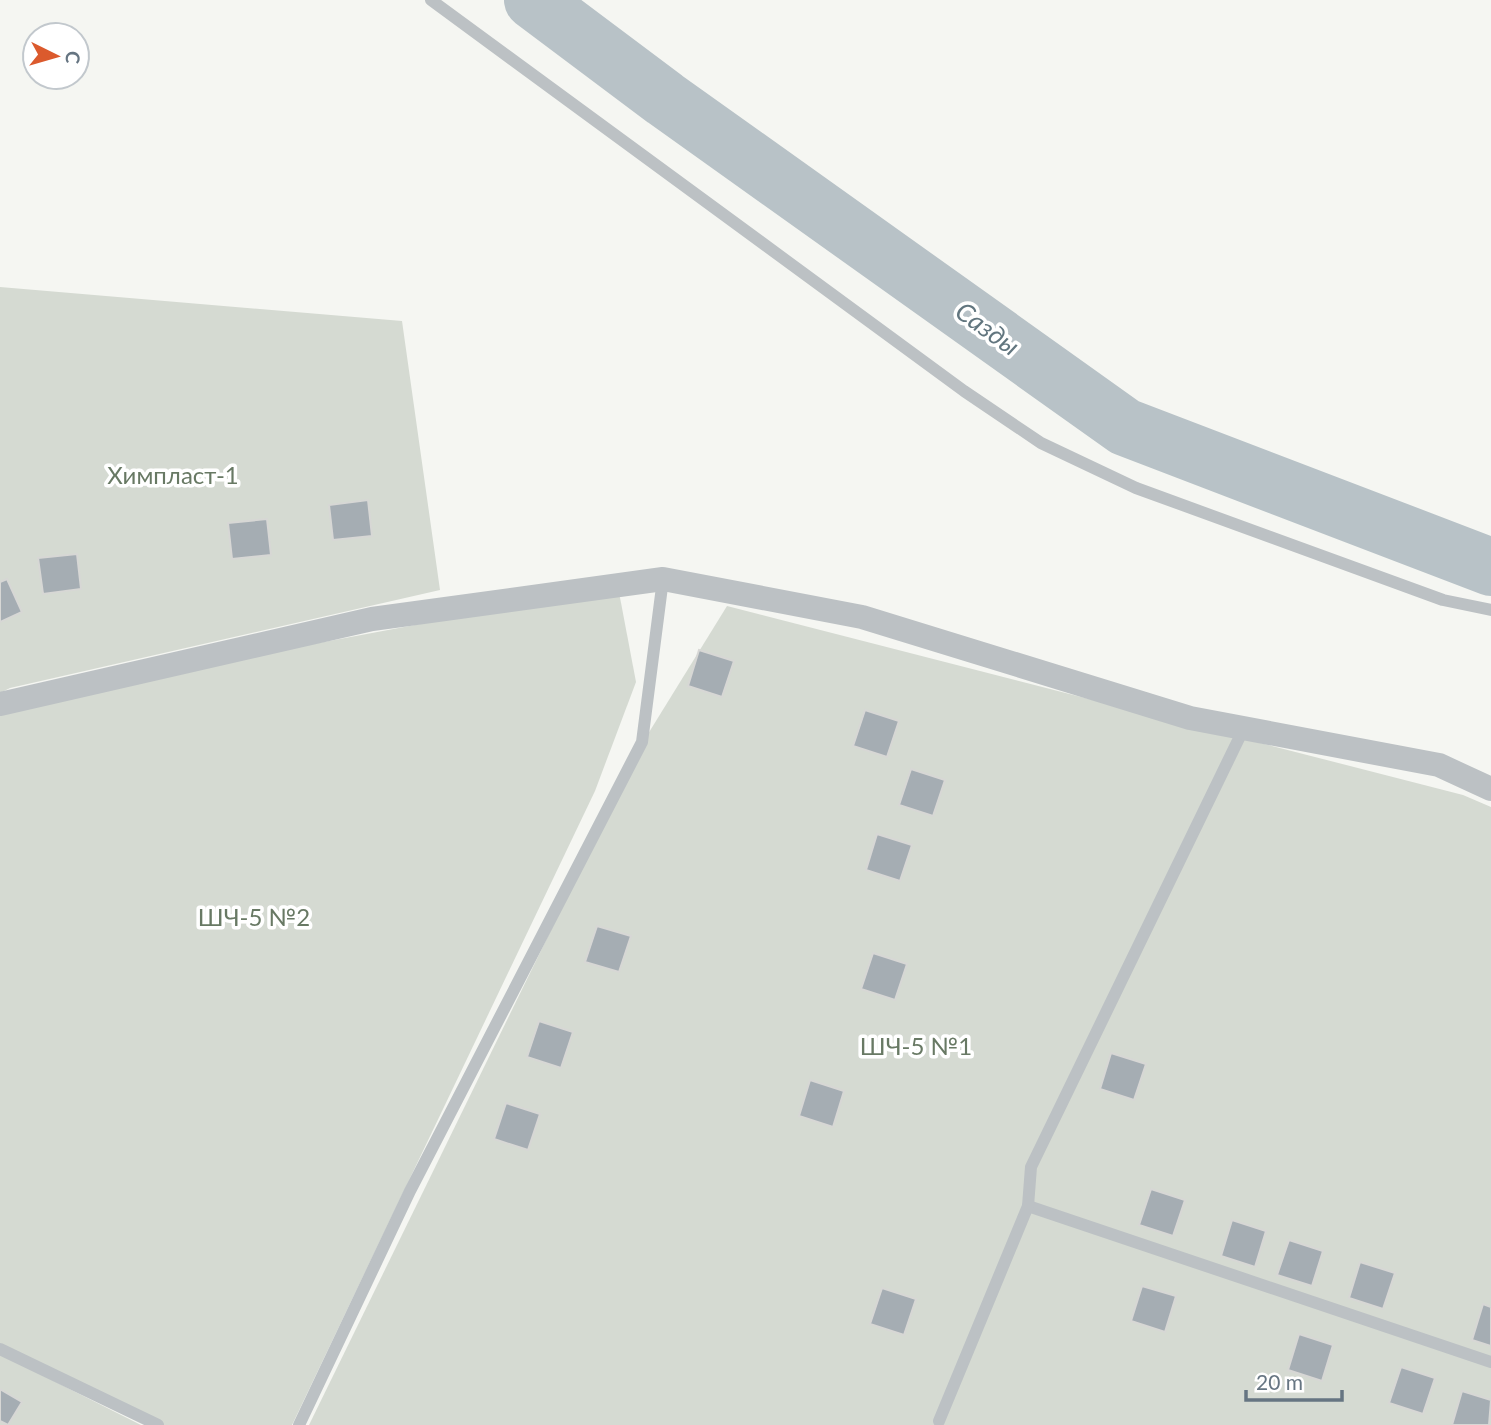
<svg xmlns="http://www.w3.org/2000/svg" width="1491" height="1425" font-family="Lato,sans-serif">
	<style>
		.green { fill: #d5dad2 }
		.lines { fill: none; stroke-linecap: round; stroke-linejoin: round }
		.river { stroke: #b8c2c7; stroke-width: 58 }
		.building { fill: #a5adb3; stroke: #d7d7d5; stroke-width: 2 }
		.service { stroke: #bcc1c4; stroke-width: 12 }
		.minor { stroke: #bcc1c4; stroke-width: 24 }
		.labels { text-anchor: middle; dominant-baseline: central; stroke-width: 7; stroke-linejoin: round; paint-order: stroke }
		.park-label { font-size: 24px; fill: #687964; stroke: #fff }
		.water-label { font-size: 26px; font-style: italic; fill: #62767f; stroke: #fff }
	</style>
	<rect width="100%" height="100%" fill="#f5f6f2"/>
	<!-- green -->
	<g class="green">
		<polygon points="0,287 402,321 440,590 10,688 0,693"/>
		<polygon points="618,587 636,682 595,791 292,1425 163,1425 0,1347 0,706 8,701"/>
		<polygon points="727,606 1463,795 1491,807 1491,1425 309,1425 643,742"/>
		<polygon points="0,1354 141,1425 0,1425"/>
	</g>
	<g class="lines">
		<!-- river -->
		<polyline class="river" points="533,0 665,99 1125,427 1491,567"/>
	</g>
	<!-- building -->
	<g class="building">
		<polygon points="368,500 372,536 333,540 329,505"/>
		<polygon points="267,519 271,555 232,559 228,523"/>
		<polygon points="77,554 81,589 43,594 38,558"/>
		<polygon points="7,579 22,612 0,622 0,582"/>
		<polygon points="699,650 734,661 722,697 688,686"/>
		<polygon points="865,710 899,721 887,757 853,746"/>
		<polygon points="911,769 945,780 933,816 899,805"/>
		<polygon points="877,834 912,845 900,881 866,870"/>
		<polygon points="597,926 631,936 619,972 585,962"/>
		<polygon points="873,953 907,964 895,1000 861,989"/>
		<polygon points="539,1021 573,1032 561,1068 527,1057"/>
		<polygon points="1111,1053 1146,1064 1134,1100 1100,1089"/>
		<polygon points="810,1080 844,1091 833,1127 799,1116"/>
		<polygon points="506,1103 540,1114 528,1150 494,1139"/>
		<polygon points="1151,1189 1185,1200 1173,1236 1139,1225"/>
		<polygon points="1232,1220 1266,1231 1255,1267 1221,1256"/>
		<polygon points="1289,1240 1323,1251 1312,1286 1277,1275"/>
		<polygon points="1360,1262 1395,1273 1383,1309 1349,1298"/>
		<polygon points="1142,1286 1176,1296 1165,1332 1131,1321"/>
		<polygon points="882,1288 916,1299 904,1335 870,1324"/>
		<polygon points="1483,1304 1491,1307 1491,1346 1472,1340"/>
		<polygon points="1299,1334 1333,1345 1322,1381 1288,1370"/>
		<polygon points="1401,1367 1435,1378 1423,1414 1389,1403"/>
		<polygon points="0,1389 22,1402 8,1425 0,1421"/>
		<polygon points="1462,1391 1491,1400 1489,1425 1452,1425"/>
	</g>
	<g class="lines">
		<!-- service -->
		<g class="service">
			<polyline points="431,0 964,391 1041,443 1136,488 1443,600 1491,610"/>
			<polyline points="1028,1206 1491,1362"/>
			<polyline points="0,1349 158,1425"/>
			<polyline points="939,1421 1028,1206 1031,1167 1244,728"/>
			<polyline points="299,1425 410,1191 642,742 663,579"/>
		</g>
		<!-- minor -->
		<polyline class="minor" points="0,704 372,619 663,579 862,617 1190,718 1439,765 1491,789"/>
	</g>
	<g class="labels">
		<!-- park labels -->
		<g class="park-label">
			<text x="173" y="474">Химпласт-1</text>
			<text x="254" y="916">ШЧ-5 №2</text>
			<text x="916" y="1045">ШЧ-5 №1</text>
		</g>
		<!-- water labels -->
		<g class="water-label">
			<text transform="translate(988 328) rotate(36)">Сазды</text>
		</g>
	</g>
	<!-- north arrow -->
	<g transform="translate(56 56) rotate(95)"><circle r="33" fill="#ffffff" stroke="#c2c8cd" stroke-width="2"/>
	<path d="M0-5L12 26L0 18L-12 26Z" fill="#db5a2d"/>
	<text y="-10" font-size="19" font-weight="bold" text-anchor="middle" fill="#667582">С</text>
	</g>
	<!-- scale -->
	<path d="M1246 1390v10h96v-10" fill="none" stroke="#667582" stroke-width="3.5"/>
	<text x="1256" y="1390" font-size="21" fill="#667582" stroke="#ffffff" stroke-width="5" paint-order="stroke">20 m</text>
</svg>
